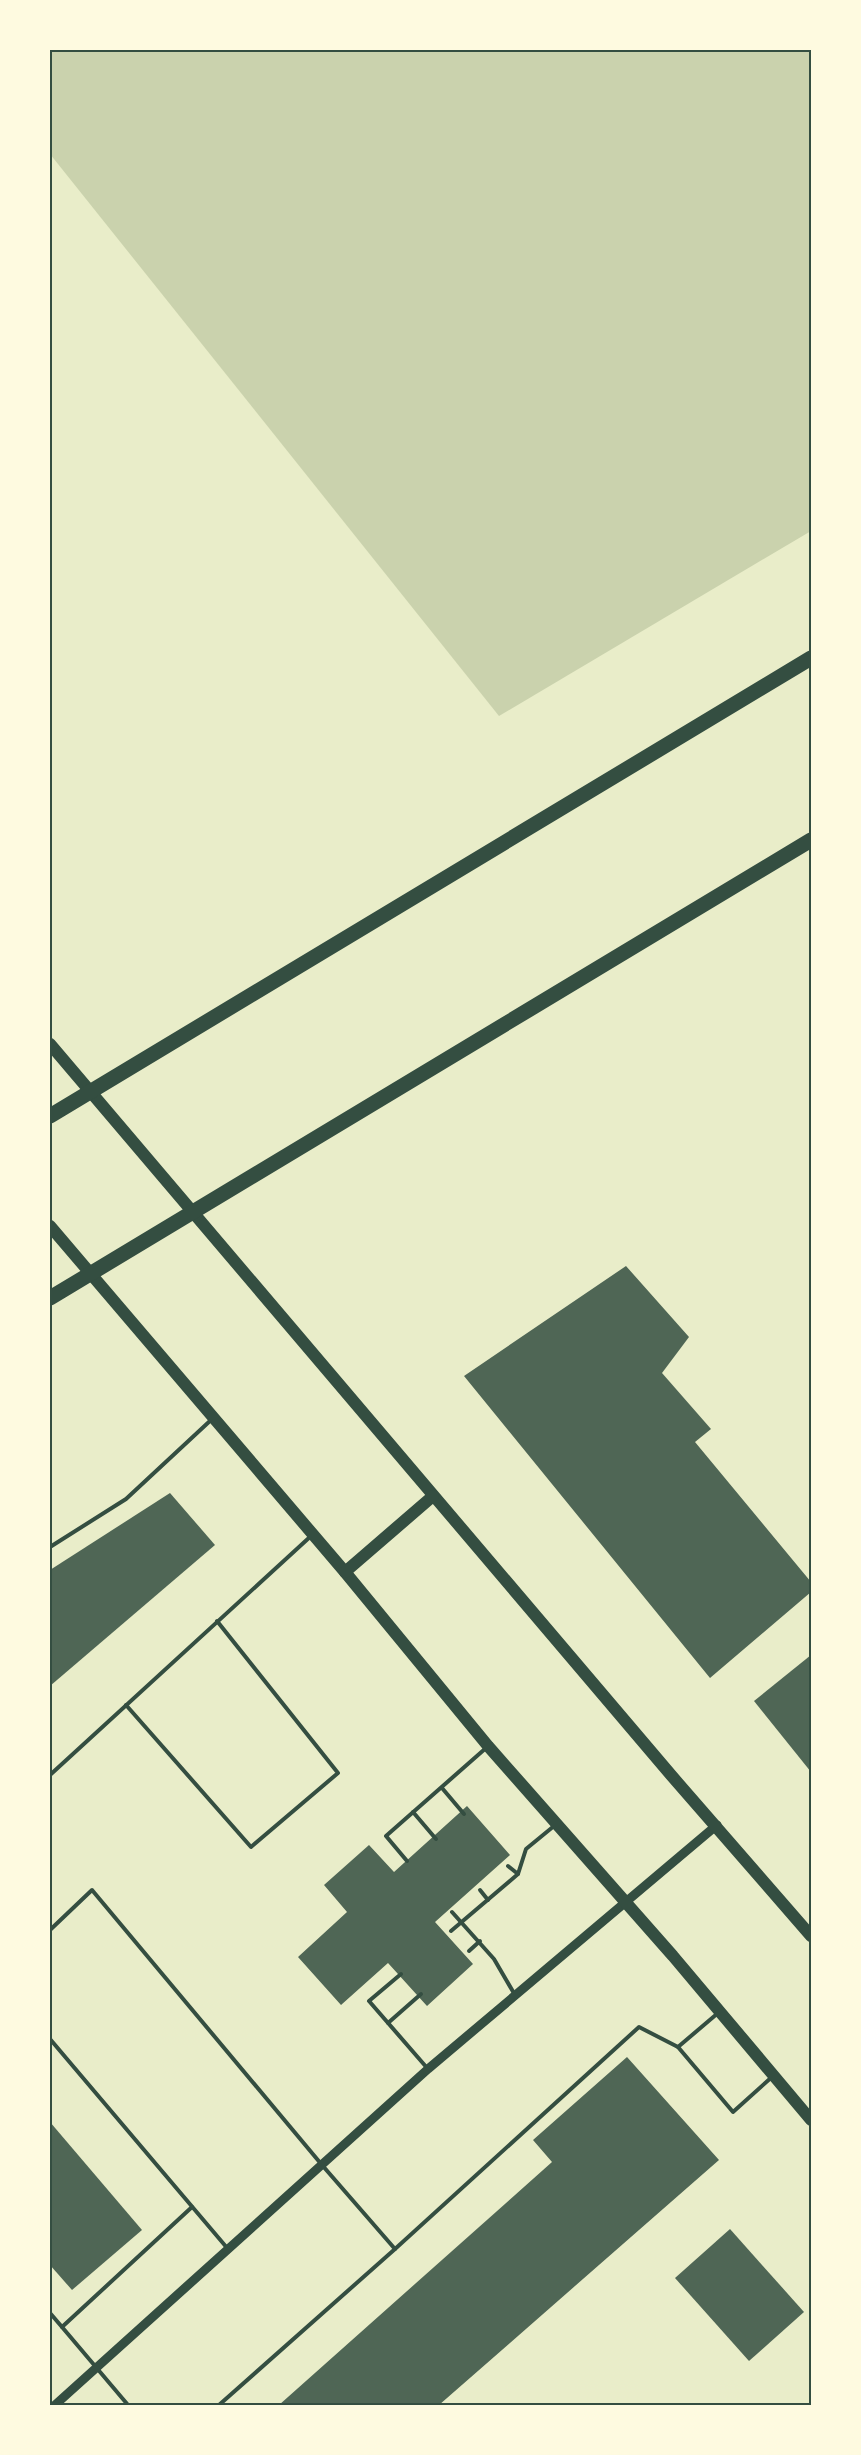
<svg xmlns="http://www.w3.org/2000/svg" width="861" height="2455" font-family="'Nunito Sans',sans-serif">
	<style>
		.green { fill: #cad2ad }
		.building { fill: #4f6655 }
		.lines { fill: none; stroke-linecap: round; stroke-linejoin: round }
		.service { stroke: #344e41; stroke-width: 4 }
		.tertiary { stroke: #344e41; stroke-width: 9 }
		.primary { stroke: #344e41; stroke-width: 12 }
		.motorway { stroke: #344e41; stroke-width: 15 }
		.neatline { fill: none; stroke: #344e41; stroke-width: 2 }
	</style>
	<rect width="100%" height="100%" fill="#e9edc9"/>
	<!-- green -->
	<polygon class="green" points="50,50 811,50 811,531 499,716 50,154"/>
	<!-- building -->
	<g class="building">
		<polygon points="626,1266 689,1337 662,1373 711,1429 695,1442 811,1582 811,1592 710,1678 464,1376"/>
		<polygon points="170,1493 215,1545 50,1686 50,1570"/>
		<polygon points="811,1655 811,1772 754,1701"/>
		<polygon points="467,1806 510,1855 435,1922 473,1964 427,2006 388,1963 341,2005 298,1957 347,1912 324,1885 369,1845 394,1872"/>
		<polygon points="627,2057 719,2160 439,2405 279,2405 552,2162 533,2140"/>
		<polygon points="50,2122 142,2230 72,2290 50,2265"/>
		<polygon points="730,2229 804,2312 749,2361 675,2278"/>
	</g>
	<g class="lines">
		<!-- service -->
		<g class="service">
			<polyline points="50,1547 126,1499 211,1420"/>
			<polyline points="126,1705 251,1847 338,1773 217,1621"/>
			<polyline points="50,1775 311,1536"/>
			<polyline points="442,1788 464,1814"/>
			<polyline points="413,1812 436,1839"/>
			<polyline points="407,1861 386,1836 486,1748"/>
			<polyline points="518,1874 526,1849 554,1826"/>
			<polyline points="480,1890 488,1900"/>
			<polyline points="452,1912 494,1959 515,1995"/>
			<polyline points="50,1930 92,1890 322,2165 395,2249"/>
			<polyline points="451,1931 518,1874 508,1866"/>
			<polyline points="469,1951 480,1941"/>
			<polyline points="401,1974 369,2001 428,2069"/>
			<polyline points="718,2013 678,2047 733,2112 773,2076"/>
			<polyline points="388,2023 421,1994"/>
			<polyline points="50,2039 228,2249"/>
			<polyline points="50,2313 62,2327"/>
			<polyline points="128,2405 62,2327 192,2207"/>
			<polyline points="219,2405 395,2249 639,2027 678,2047"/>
		</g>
		<!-- tertiary -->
		<polyline class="tertiary" points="55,2405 428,2069 717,1825"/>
		<!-- primary -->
		<g class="primary">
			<polyline points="50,1044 671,1775 811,1936"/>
			<polyline points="50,1226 345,1572 488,1746 673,1956 811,2120"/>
			<polyline points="345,1572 433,1496"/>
		</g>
		<!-- motorway -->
		<g class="motorway">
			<polyline points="50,1116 811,658"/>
			<polyline points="50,1298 811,840"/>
		</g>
	</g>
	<!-- border -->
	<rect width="861" height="2455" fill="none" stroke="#fefae0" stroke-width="102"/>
	<rect x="51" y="51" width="759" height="2353" class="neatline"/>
</svg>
